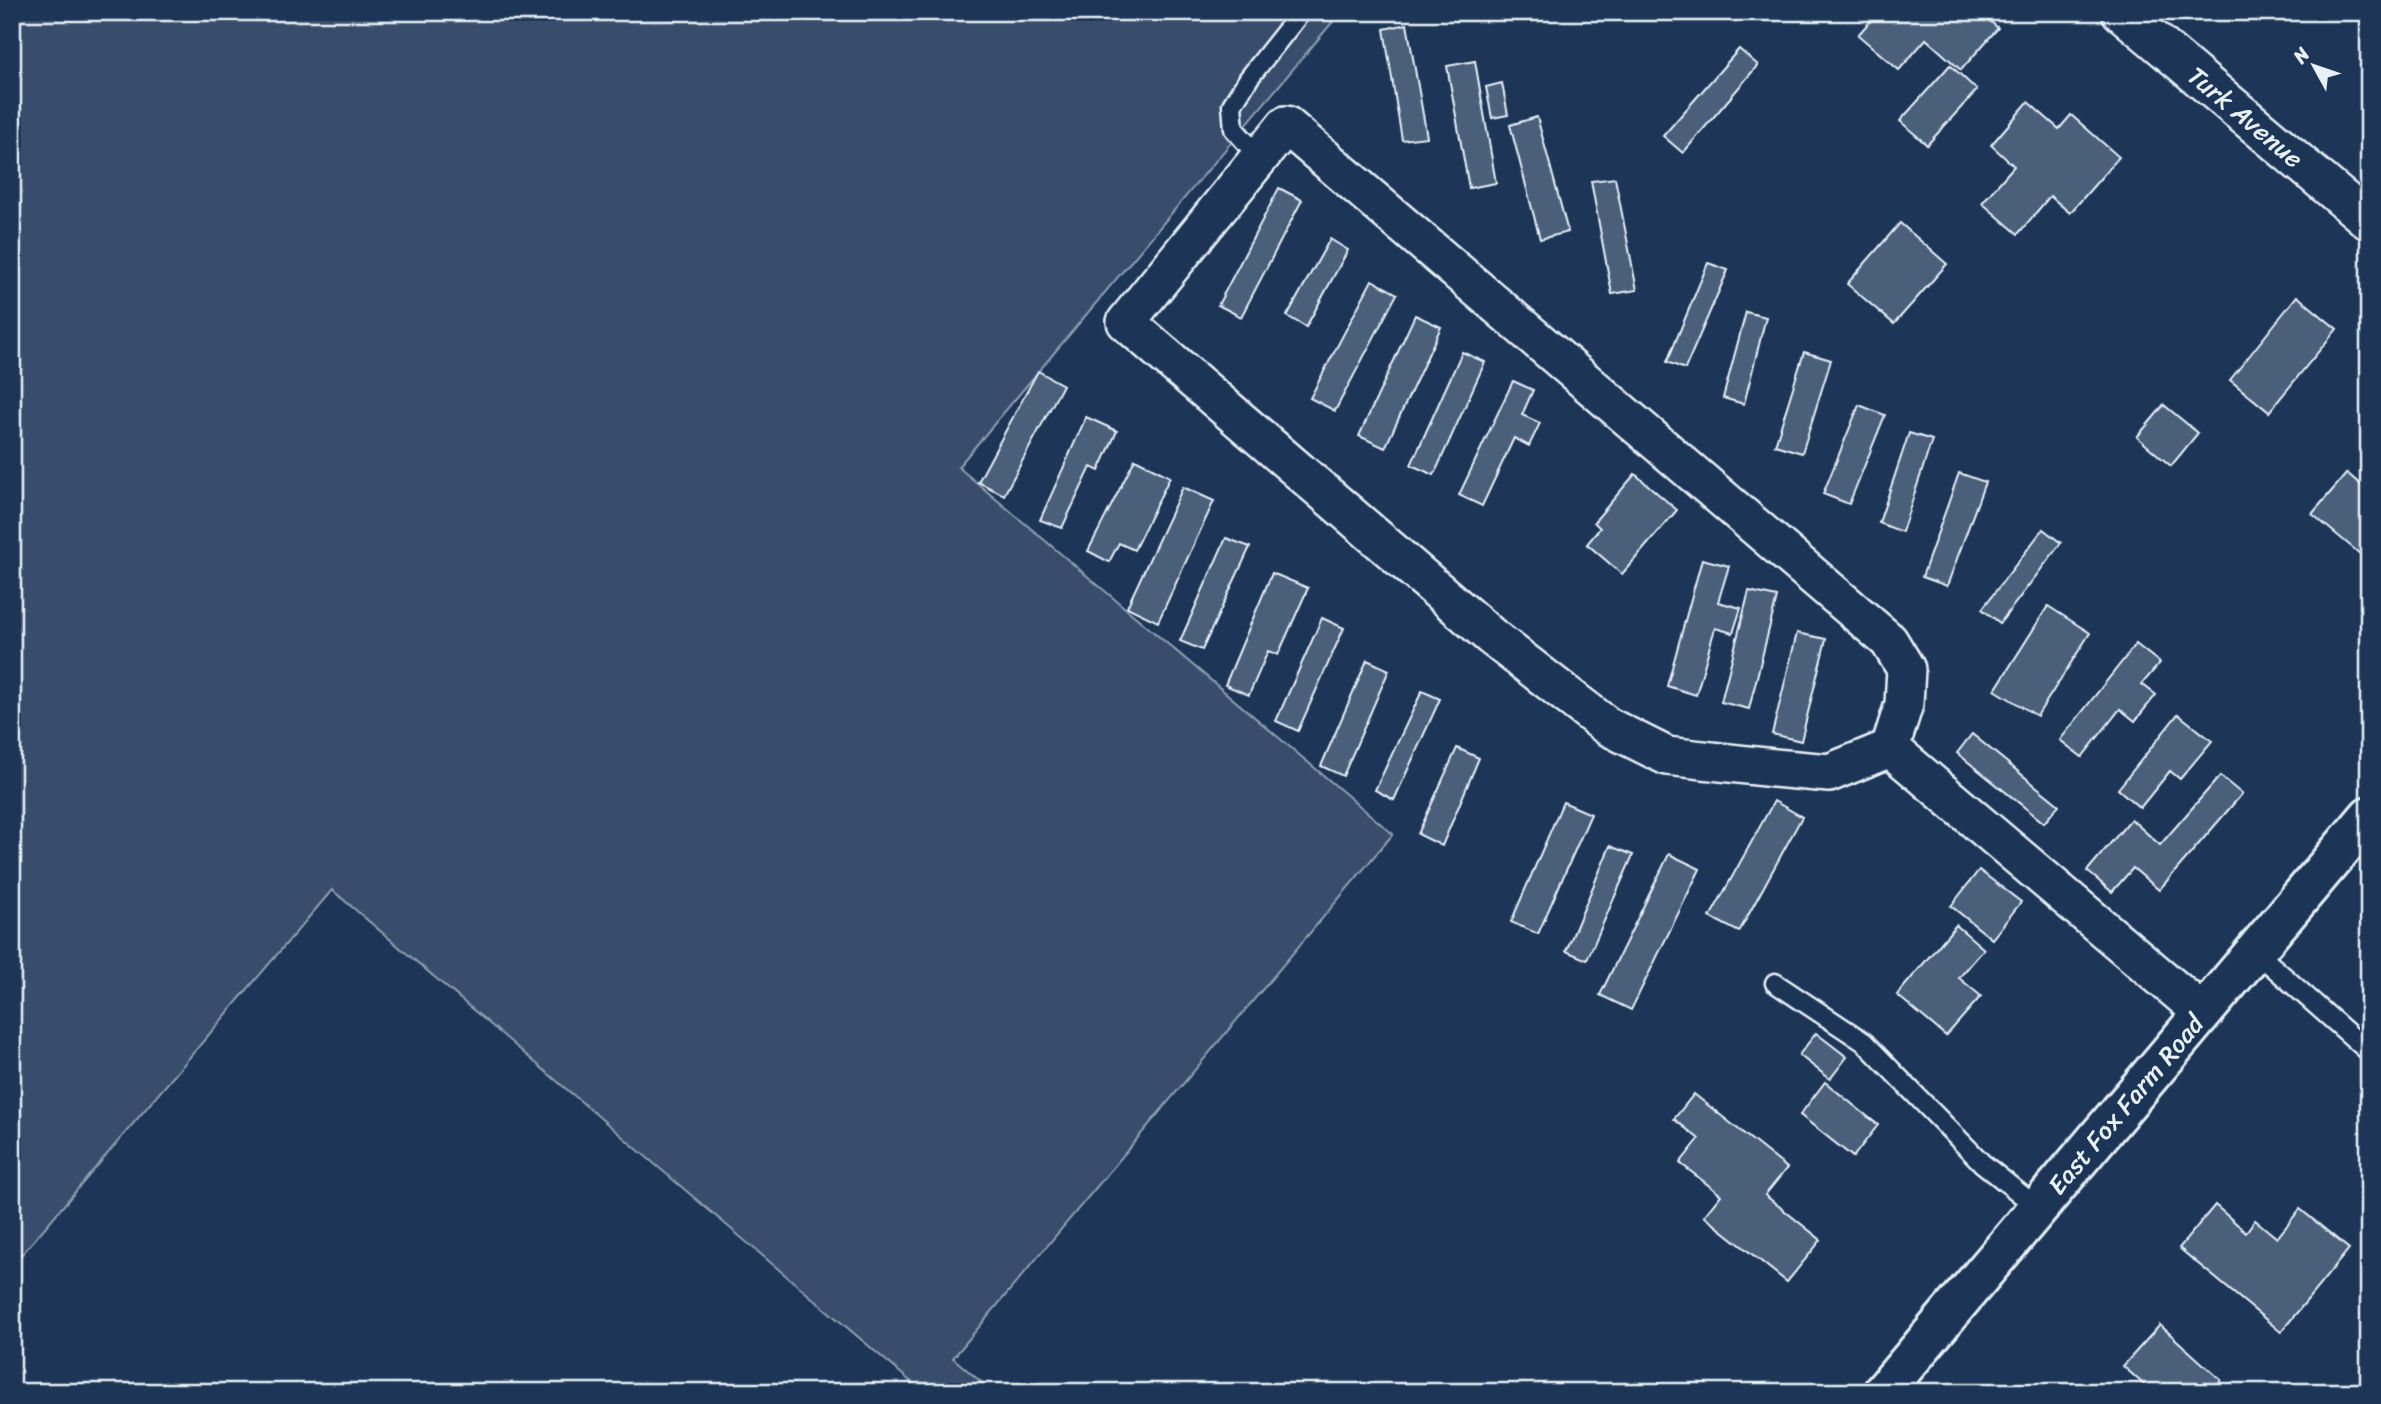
<svg xmlns="http://www.w3.org/2000/svg" width="2381" height="1404" font-family="Sriracha,sans-serif">
	<style>
		.green { fill: #374d6c; stroke: #909fb2; stroke-width: 2 }
		.building { fill: #495e7a; stroke: #e8f1f8; stroke-width: 2 }
		.lines { fill: none; stroke-linecap: round; stroke-linejoin: round }
		.lane-casing { stroke: #e8f1f8; stroke-width: 23 }
		.street-casing { stroke: #e8f1f8; stroke-width: 42 }
		.secondary-casing { stroke: #e8f1f8; stroke-width: 44 }
		.lane { stroke: #1d3557; stroke-width: 18 }
		.street { stroke: #1d3557; stroke-width: 37 }
		.secondary { stroke: #1d3557; stroke-width: 38 }
		.labels { text-anchor: middle; dominant-baseline: central; stroke-width: 5; stroke-linejoin: round; paint-order: stroke }
		.street-label { font-size: 26px; fill: #e8f1f8; stroke: #1d3557 }
	</style>
	<rect width="100%" height="100%" fill="#1d3557"/>
	<filter id="ink" filterUnits="userSpaceOnUse"><feTurbulence type="fractalNoise" baseFrequency=".0143" numOctaves="2"/><feDisplacementMap in="SourceGraphic" scale="14" xChannelSelector="R" yChannelSelector="G"/><feConvolveMatrix kernelMatrix="1 2 1 2 8 2 1 2 1" color-interpolation-filters="sRGB"/></filter>
	<g filter="url(#ink)">
		<!-- green -->
		<polygon class="green" points="12,12 1341,12 958,467 1393,834 953,1358 993,1392 923,1392 332,890 12,1266"/>
		<!-- building -->
		<g class="building">
			<polygon points="1878,12 1980,12 1998,28 1961,70 1926,39 1899,70 1858,35"/>
			<polygon points="1407,24 1427,137 1402,140 1384,29"/>
			<polygon points="1739,49 1758,65 1683,153 1663,136"/>
			<polygon points="1475,61 1496,183 1469,188 1447,66"/>
			<polygon points="1950,65 1977,90 1927,145 1900,121"/>
			<polygon points="1502,83 1508,115 1492,118 1486,87"/>
			<polygon points="2028,102 2059,129 2071,115 2119,157 2070,213 2050,196 2018,234 1982,203 2014,166 1991,145"/>
			<polygon points="1537,117 1568,232 1540,239 1510,125"/>
			<polygon points="1615,178 1637,290 1612,294 1591,181"/>
			<polygon points="1279,188 1302,200 1241,317 1218,305"/>
			<polygon points="1900,223 1947,264 1894,324 1847,284"/>
			<polygon points="1330,239 1348,250 1306,327 1287,316"/>
			<polygon points="1708,263 1728,270 1685,369 1667,362"/>
			<polygon points="1372,280 1397,294 1335,411 1310,398"/>
			<polygon points="2297,296 2337,329 2269,412 2230,380"/>
			<polygon points="1746,312 1766,317 1744,404 1723,398"/>
			<polygon points="1415,315 1441,327 1385,448 1359,436"/>
			<polygon points="1462,352 1485,362 1434,475 1411,465"/>
			<polygon points="1804,352 1831,360 1802,453 1775,445"/>
			<polygon points="1038,371 1063,385 1004,495 978,482"/>
			<polygon points="1513,381 1533,390 1522,415 1540,423 1529,446 1514,438 1482,506 1459,495"/>
			<polygon points="1859,405 1885,415 1849,504 1823,494"/>
			<polygon points="2164,405 2198,433 2171,466 2137,437"/>
			<polygon points="1086,417 1117,431 1099,471 1091,467 1062,528 1040,520"/>
			<polygon points="1909,433 1932,440 1902,532 1879,523"/>
			<polygon points="1135,459 1170,477 1134,550 1119,543 1109,562 1088,551"/>
			<polygon points="1959,473 1985,482 1947,586 1922,577"/>
			<polygon points="2347,473 2369,492 2369,556 2366,559 2312,514"/>
			<polygon points="1635,474 1677,510 1622,574 1587,544 1600,528 1594,522"/>
			<polygon points="1183,487 1214,501 1158,622 1127,607"/>
			<polygon points="2043,529 2061,543 2000,623 1982,609"/>
			<polygon points="1226,538 1250,547 1202,650 1180,641"/>
			<polygon points="1702,559 1729,566 1718,602 1741,608 1733,633 1715,628 1696,695 1667,686"/>
			<polygon points="1272,573 1308,588 1278,655 1268,651 1249,695 1225,685"/>
			<polygon points="1749,591 1777,597 1749,709 1721,702"/>
			<polygon points="2048,606 2090,633 2037,716 1995,690"/>
			<polygon points="1322,618 1344,628 1298,731 1276,721"/>
			<polygon points="1797,633 1826,639 1801,741 1772,734"/>
			<polygon points="2136,644 2160,663 2142,684 2156,695 2135,721 2120,709 2082,757 2060,740"/>
			<polygon points="1367,660 1389,670 1343,776 1321,766"/>
			<polygon points="1422,691 1440,699 1394,800 1375,790"/>
			<polygon points="2178,714 2212,741 2180,779 2170,771 2140,808 2118,789"/>
			<polygon points="1972,734 2059,805 2044,823 1957,753"/>
			<polygon points="1457,748 1479,758 1442,846 1418,834"/>
			<polygon points="2220,776 2242,794 2159,890 2133,868 2112,892 2087,871 2131,819 2160,845"/>
			<polygon points="1774,801 1802,817 1739,932 1710,917"/>
			<polygon points="1563,802 1591,814 1538,934 1511,922"/>
			<polygon points="1610,846 1633,855 1587,960 1566,951"/>
			<polygon points="1669,854 1700,869 1631,1010 1600,995"/>
			<polygon points="1979,870 2021,902 1992,939 1951,906"/>
			<polygon points="1956,925 1984,949 1959,978 1981,996 1946,1036 1897,995"/>
			<polygon points="1816,1033 1847,1057 1830,1079 1799,1055"/>
			<polygon points="1825,1082 1878,1125 1853,1157 1800,1115"/>
			<polygon points="1694,1094 1787,1168 1765,1195 1821,1240 1787,1282 1704,1216 1721,1195 1680,1163 1699,1139 1674,1119"/>
			<polygon points="2215,1205 2246,1232 2255,1220 2277,1238 2300,1209 2349,1249 2281,1332 2179,1248"/>
			<polygon points="2160,1325 2221,1380 2211,1392 2152,1392 2123,1366"/>
		</g>
		<g class="lines">
			<defs>
				<g id="lane">
					<polyline points="1259,157 1234,129 1232,105 1249,78 1301,12"/>
					<polyline points="2255,951 2369,1052"/>
					<polyline points="1775,983 1864,1042 1982,1163 2038,1208"/>
				</g>
				<g id="street">
					<path id="s1" d="M2121,12l248,209"/>
					<polyline points="1890,748 1829,773 1774,768 1667,756 1607,726 1492,637 1126,322 1286,125 1889,641 1906,669 1904,704 1890,748 2203,1013"/>
				</g>
				<g id="secondary">
					<path id="s2" d="M1883,1392l486,-576"/>
				</g>
			</defs>
			<!-- lane casing -->
			<use href="#lane" class="lane-casing"/>
			<!-- street casing -->
			<use href="#street" class="street-casing"/>
			<!-- secondary casing -->
			<use href="#secondary" class="secondary-casing"/>
			<!-- lane -->
			<use href="#lane" class="lane"/>
			<!-- street -->
			<use href="#street" class="street"/>
			<!-- secondary -->
			<use href="#secondary" class="secondary"/>
		</g>
	</g>
	<g class="labels">
		<!-- street labels -->
		<g class="street-label">
			<text stroke="none"><textPath href="#s1" startOffset="163">Turk Avenue</textPath></text>
			<text stroke="none"><textPath href="#s2" startOffset="376">East Fox Farm Road</textPath></text>
		</g>
	</g>
	<!-- margin -->
	<rect width="2381" height="1404" fill="none" stroke="#1d3557" stroke-width="42"/>
	<rect x="21" y="21" width="2339" height="1362" fill="none" stroke="#e8f1f8" stroke-width="2.5" filter="url(#ink)"/>
	<!-- north arrow -->
	<g transform="translate(2314 66) rotate(310)" stroke="#1d3557" stroke-width="5" paint-order="stroke">
	<path d="M0-5L12 26L0 18L-12 26Z" fill="#e8f1f8"/>
	<text y="-10" font-size="19" font-weight="bold" text-anchor="middle" fill="#e8f1f8">N</text>
	</g>
</svg>
